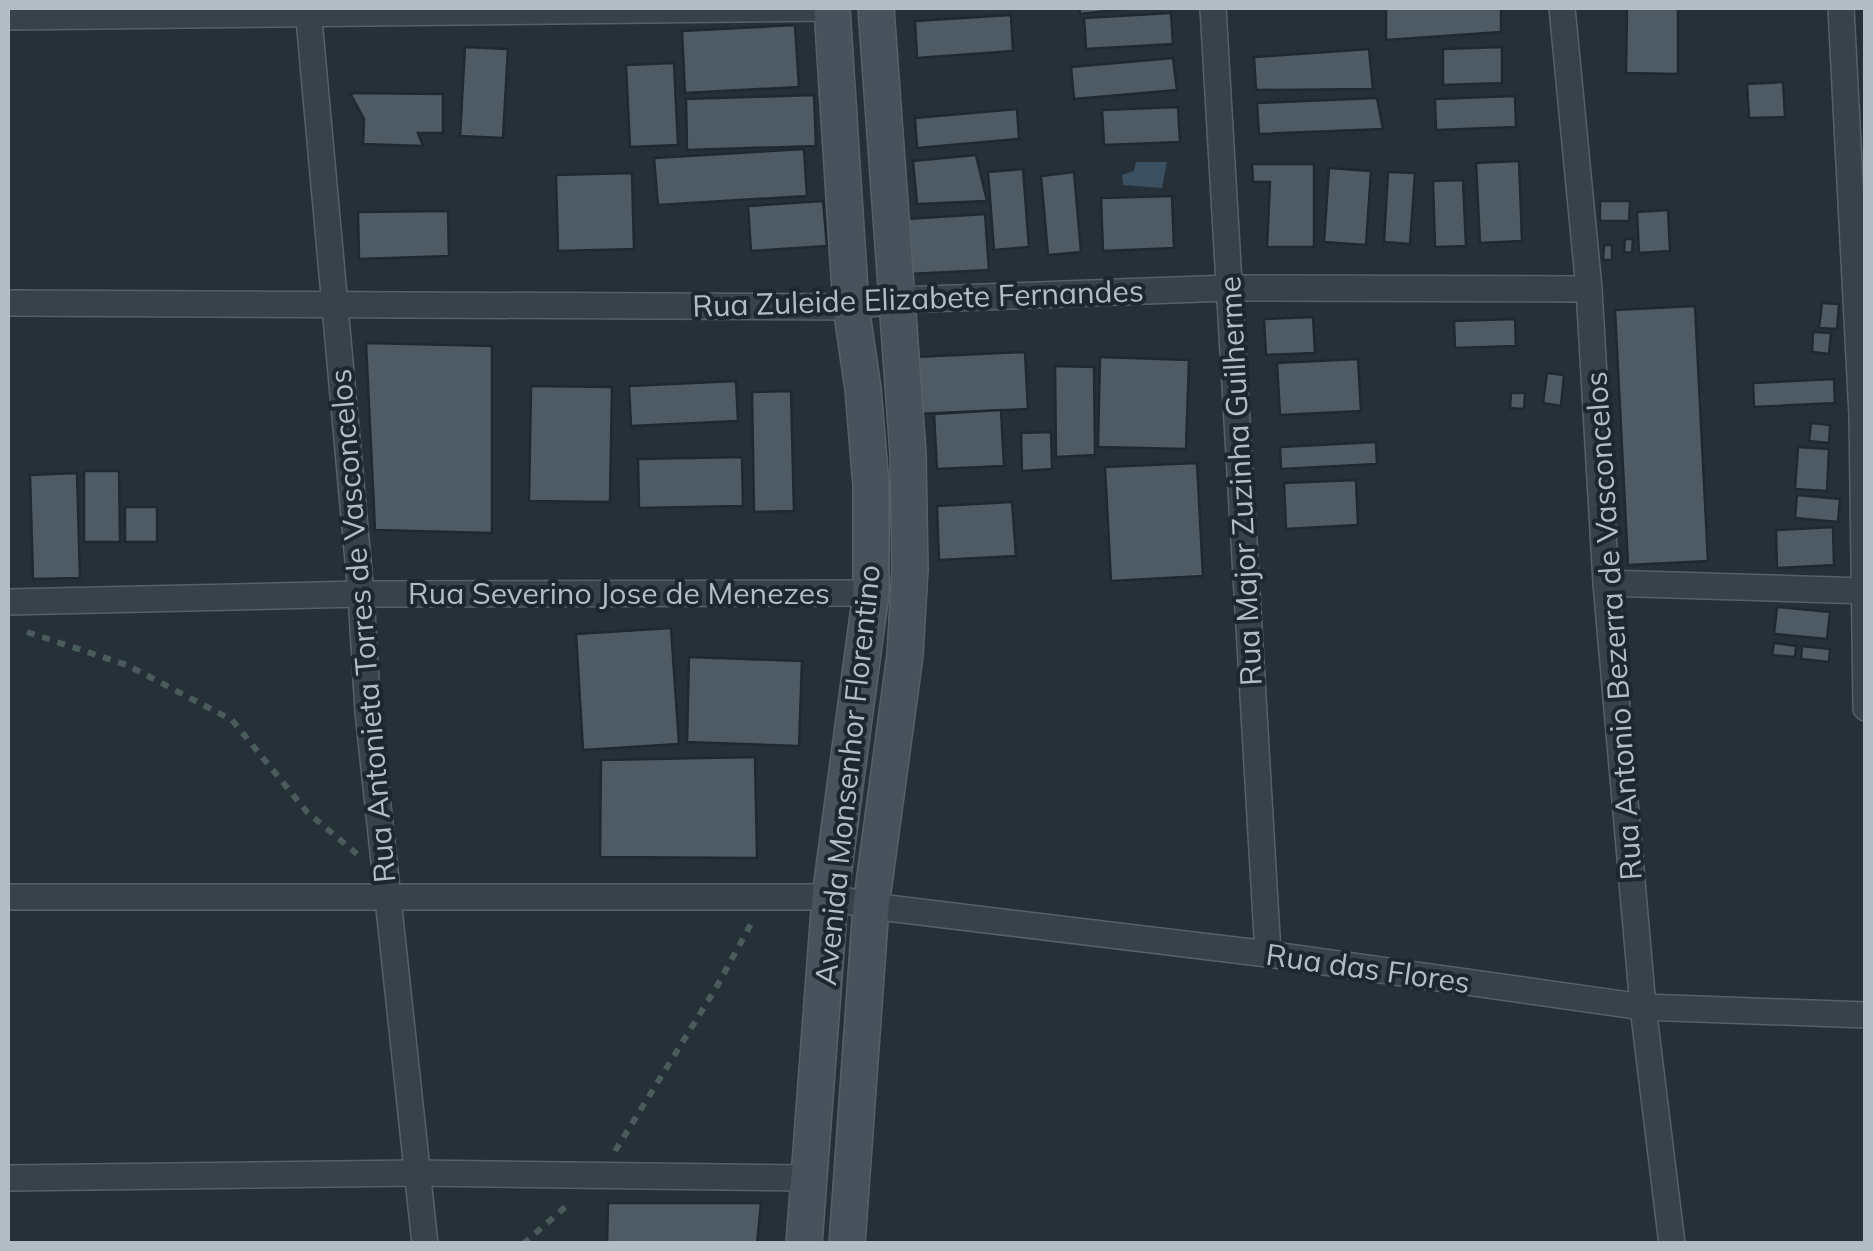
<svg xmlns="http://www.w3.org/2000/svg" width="1873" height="1251" font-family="Mulish,sans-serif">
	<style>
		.water { fill: #3a4f5f }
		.building { fill: #4e5b65; stroke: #202931; stroke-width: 2.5 }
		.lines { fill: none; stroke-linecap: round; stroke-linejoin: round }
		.street-casing { stroke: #576068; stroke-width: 28 }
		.secondary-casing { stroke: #576068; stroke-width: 38 }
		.path { stroke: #495b5b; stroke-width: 6; stroke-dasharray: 8 8; stroke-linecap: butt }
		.street { stroke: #38424a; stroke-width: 25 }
		.secondary { stroke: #47525c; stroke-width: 35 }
		.labels { text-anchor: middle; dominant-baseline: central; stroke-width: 8; stroke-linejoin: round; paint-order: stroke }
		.street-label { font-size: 30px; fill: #b4bdc5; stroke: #1e272f }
	</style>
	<rect width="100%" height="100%" fill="#253039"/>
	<!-- water -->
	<polygon class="water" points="1136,162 1167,162 1162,188 1123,185 1122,175 1134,171"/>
	<!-- building -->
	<g class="building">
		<polygon points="1079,8 1134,8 1080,14"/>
		<polygon points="1386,8 1501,8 1501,32 1386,40"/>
		<polygon points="1627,8 1678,8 1678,74 1626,73"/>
		<polygon points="1171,13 1173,44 1086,49 1084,18"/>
		<polygon points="1011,15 1013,51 917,58 915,21"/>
		<polygon points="795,25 799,87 685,93 682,31"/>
		<polygon points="465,47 508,49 503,138 460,136"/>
		<polygon points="1502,47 1502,83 1443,85 1443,49"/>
		<polygon points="1369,49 1373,89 1256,90 1254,57"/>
		<polygon points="1173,58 1177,90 1074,99 1071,67"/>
		<polygon points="674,63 678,145 630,147 626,65"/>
		<polygon points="1783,82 1785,117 1749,118 1747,84"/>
		<polygon points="350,93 443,94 443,133 418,133 423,146 363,144 364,119"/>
		<polygon points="814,95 816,146 687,150 686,99"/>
		<polygon points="1515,96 1516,127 1436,130 1435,99"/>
		<polygon points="1377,98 1383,129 1259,134 1257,103"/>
		<polygon points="1178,107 1180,142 1104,145 1102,110"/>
		<polygon points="1017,109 1019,139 917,148 915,118"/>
		<polygon points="804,149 807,196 658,205 654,158"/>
		<polygon points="976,155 987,201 917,204 913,161"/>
		<polygon points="1519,161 1522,241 1480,243 1476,163"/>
		<polygon points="1252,164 1314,164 1314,247 1267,247 1270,182 1253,182"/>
		<polygon points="1329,168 1371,171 1366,245 1324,242"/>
		<polygon points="1023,169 1029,247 994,250 988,172"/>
		<polygon points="1074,172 1081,252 1048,255 1041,176"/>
		<polygon points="1388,172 1415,173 1410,244 1384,242"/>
		<polygon points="632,173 634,249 558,251 556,175"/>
		<polygon points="1463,180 1466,246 1435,247 1433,181"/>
		<polygon points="1172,196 1174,248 1103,251 1101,198"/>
		<polygon points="823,201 827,246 751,251 748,206"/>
		<polygon points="1600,201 1630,201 1629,221 1600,221"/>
		<polygon points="1668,210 1670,251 1639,253 1637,212"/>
		<polygon points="448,211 449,256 359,259 358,212"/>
		<polygon points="985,214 989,270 909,274 906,219"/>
		<polygon points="1625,239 1633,239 1632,253 1624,252"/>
		<polygon points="1604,245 1612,245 1612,260 1603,260"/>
		<polygon points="1822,303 1839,304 1837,329 1819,328"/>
		<polygon points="1695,306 1708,561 1628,565 1615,310"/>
		<polygon points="1313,317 1315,353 1266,355 1264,319"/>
		<polygon points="1515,319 1516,346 1455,348 1454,321"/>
		<polygon points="1813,332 1831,333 1829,354 1812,352"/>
		<polygon points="366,343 492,346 492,533 375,530"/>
		<polygon points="1025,352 1028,409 917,414 914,357"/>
		<polygon points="1100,357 1189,360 1186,449 1098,447"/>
		<polygon points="1358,359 1361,411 1280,415 1277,363"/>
		<polygon points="1055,366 1094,367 1095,455 1056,457"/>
		<polygon points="1547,373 1564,375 1561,406 1543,403"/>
		<polygon points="1834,379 1835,403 1754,407 1753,383"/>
		<polygon points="736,381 738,421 631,426 629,386"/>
		<polygon points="531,386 612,387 610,502 529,501"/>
		<polygon points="791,391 794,511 754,512 752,392"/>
		<polygon points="1511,393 1525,393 1524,409 1510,408"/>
		<polygon points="1001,410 1004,466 937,469 934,414"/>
		<polygon points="1811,423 1830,425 1829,443 1809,441"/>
		<polygon points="1051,432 1052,469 1022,471 1021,433"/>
		<polygon points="1376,442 1377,464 1281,469 1280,447"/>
		<polygon points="1798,447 1829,449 1827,491 1795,489"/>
		<polygon points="742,457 743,506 639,508 638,459"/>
		<polygon points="1197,463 1203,576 1111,581 1105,467"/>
		<polygon points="84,471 119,471 120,542 84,542"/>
		<polygon points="77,473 80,578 33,579 30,475"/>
		<polygon points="1356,480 1358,525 1286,529 1284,483"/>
		<polygon points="1797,495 1840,499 1838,522 1795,518"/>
		<polygon points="1012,502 1016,556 939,560 937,506"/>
		<rect x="125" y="507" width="32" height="35"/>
		<polygon points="1833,527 1834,565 1777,568 1776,530"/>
		<polygon points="1777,607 1830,612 1827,639 1774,634"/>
		<polygon points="671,628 679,744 583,750 576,634"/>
		<polygon points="1774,643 1796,646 1795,657 1772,655"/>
		<polygon points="1802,646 1830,649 1829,662 1801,659"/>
		<polygon points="689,657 802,661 799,746 687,742"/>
		<polygon points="755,757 757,858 600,857 601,760"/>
		<polygon points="608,1203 761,1203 757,1244 607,1244"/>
	</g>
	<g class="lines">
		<defs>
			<g id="street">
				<polyline points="308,8 361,594 368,712 425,1244"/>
				<polyline points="1213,8 1268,954"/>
				<polyline points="1562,8 1589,289 1606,583 1643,1007 1672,1244"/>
				<polyline points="1841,8 1862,416 1866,708"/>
				<polyline points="8,17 830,8"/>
				<polyline points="8,303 851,307 898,300 1228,288 1589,289"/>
				<polyline points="1606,583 1866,591"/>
				<polyline points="8,602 361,594 871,593"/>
				<polyline points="8,897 830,897 871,906 1268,954 1643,1007 1866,1015"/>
				<polyline points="8,1178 417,1173 809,1178"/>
			</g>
			<g id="secondary">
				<polyline points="804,1244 830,897 871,593 871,485 863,389 851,307 832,8"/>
				<polyline points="847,1244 871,906 905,655 910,569 908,454 876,8"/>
			</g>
		</defs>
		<!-- street casing -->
		<use href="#street" class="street-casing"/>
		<!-- secondary casing -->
		<use href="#secondary" class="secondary-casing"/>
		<!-- path -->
		<g class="path">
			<polyline points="27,632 127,665 232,720 307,812 357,854"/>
			<polyline points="615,1151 716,988 752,922"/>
			<polyline points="523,1244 571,1202"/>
		</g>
		<!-- street -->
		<use href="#street" class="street"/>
		<!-- secondary -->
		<use href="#secondary" class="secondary"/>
	</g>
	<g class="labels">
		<!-- street labels -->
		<g class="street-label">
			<text transform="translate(918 298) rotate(-2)">Rua Zuleide Elizabete Fernandes</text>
			<text transform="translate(1240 481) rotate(-93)">Rua Major Zuzinha Guilherme</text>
			<text x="619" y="593">Rua Severino Jose de Menezes</text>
			<text transform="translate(362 626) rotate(-95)">Rua Antonieta Torres de Vasconcelos</text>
			<text transform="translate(1613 626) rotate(-94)">Rua Antonio Bezerra de Vasconcelos</text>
			<text transform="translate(847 775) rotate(-84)">Avenida Monsenhor Florentino</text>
			<text transform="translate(1368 968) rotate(8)">Rua das Flores</text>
		</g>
	</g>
	<!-- border -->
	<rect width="1873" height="1251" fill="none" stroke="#b4bdc5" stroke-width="20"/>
</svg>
